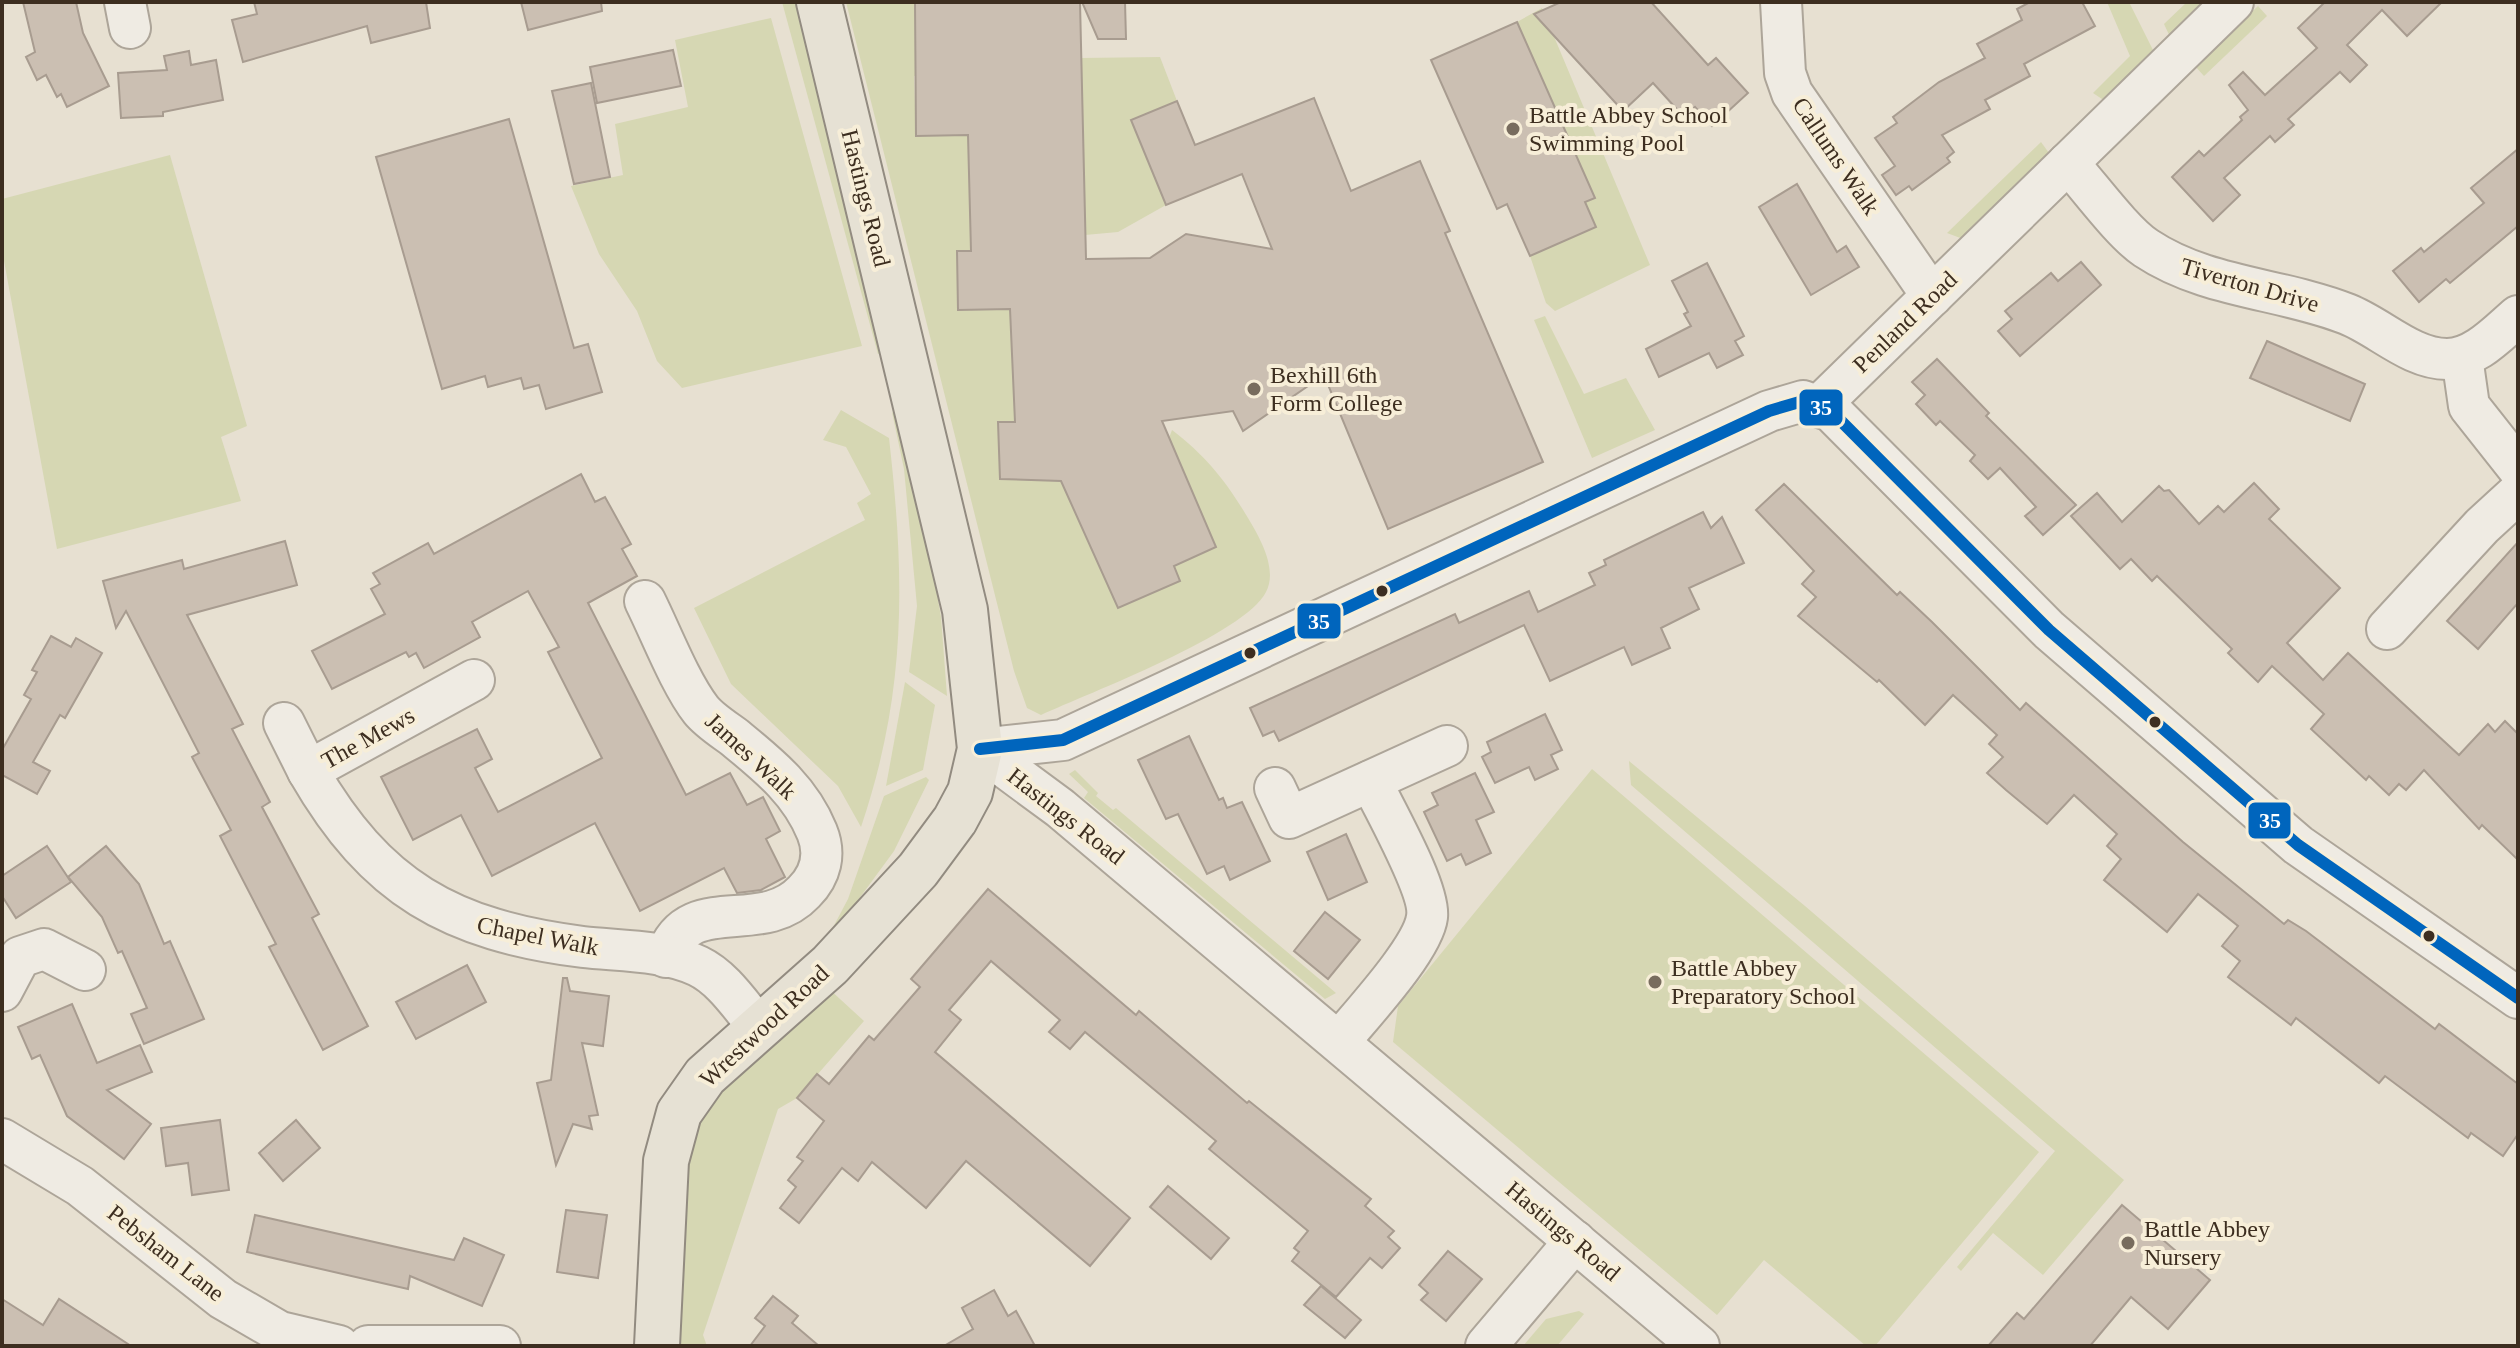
<svg xmlns="http://www.w3.org/2000/svg" width="2520" height="1348" font-family="'Times New Roman',serif">
	<style>
		.green { fill: #d6d7b3 }
		.building { fill: #cbbfb2; stroke: #a89c90; stroke-width: 2 }
		.lines { fill: none; stroke-linecap: round; stroke-linejoin: round }
		.minor-casing { stroke: #ada599; stroke-width: 44 }
		.major-casing { stroke: #928b80; stroke-width: 48 }
		.minor { stroke: #efebe3; stroke-width: 40 }
		.major { stroke: #e6e1d4; stroke-width: 44 }
		.bus-1-casing { stroke: #f7eed8; stroke-width: 18 }
		.bus-1 { stroke: #0065bd; stroke-width: 12 }
		.poi-dot { fill: #786c5e; stroke: #f7eed8; stroke-width: 3 }
		.bus-dot { fill: #3d2e20; stroke: #f7eed8; stroke-width: 3 }
		.labels { text-anchor: middle; dominant-baseline: central; stroke-width: 8; stroke-linejoin: round; paint-order: stroke }
		.poi-label { font-size: 24px; fill: #3d2e20; stroke: #f7eed8; text-anchor: start }
		.street-label { font-size: 24px; fill: #3d2e20; stroke: #f7eed8 }
		.line-badge { stroke: #f7eed8; stroke-width: 3 }
		.badge-label { font-size: 22px; text-anchor: middle; font-weight: bold; fill: #fff }
	</style>
	<rect width="100%" height="100%" fill="#e7e0d1"/>
	<!-- green -->
	<g class="green">
		<polygon points="782,2 802,2 890,351 878,354"/>
		<path d="M846,2h69l1,41 15,32 -17,1 2,60 52,-1 3,116 -14,1 1,58 52,-1 5,113 -17,1 2,56 50,1 5,-12 63,140 62,-27 -6,-15 42,-20 -47,-108 3,-8c34,26 54,51 76,88 12,20 30,51 18,74 -21,42 -177,101 -225,123l-14,-7 -13,-37z"/>
		<polygon points="2107,2 2129,2 2155,54 2105,101 2093,93 2130,56"/>
		<polygon points="2187,2 2208,2 2171,39 2164,24"/>
		<polygon points="2258,6 2267,16 2204,76 2195,66"/>
		<polygon points="1542,8 1650,265 1555,311 1546,303 1530,256 1595,227 1585,202 1595,198 1517,22"/>
		<polygon points="771,18 862,346 682,388 657,361 637,311 599,254 571,186 623,175 615,124 688,107 675,40"/>
		<polygon points="1160,57 1177,101 1131,120 1166,205 1118,232 1085,235 1081,58"/>
		<polygon points="2041,142 2049,153 1963,239 1947,233"/>
		<polygon points="170,155 247,426 221,437 241,501 57,549 2,250 2,199"/>
		<polygon points="1545,316 1584,394 1626,378 1655,430 1592,458 1534,320"/>
		<path d="M841,410l48,28c16,141 18,253 -28,389l-23,-41 -107,-102 -37,-76 171,-88 -8,-17 14,-9 -25,-47 -23,-7z"/>
		<polygon points="892,412 909,428 941,617 947,696 909,672 917,606 904,469"/>
		<polygon points="905,682 935,705 923,770 886,786"/>
		<polygon points="1629,761 1805,906 2124,1180 2043,1275 1993,1233 1961,1271 1957,1267 2055,1151 1631,785"/>
		<polygon points="1592,769 2039,1152 1875,1346 1866,1346 1764,1260 1717,1315 1393,1042 1398,1006"/>
		<polygon points="1075,770 1098,793 1096,796 1113,810 1116,808 1336,993 1325,999 1084,798 1088,792 1069,774"/>
		<polygon points="926,777 929,780 894,851 820,952 848,899 884,796"/>
		<path d="M828,988l36,33 -67,77 -19,11 -75,226 4,11h-30c1,-81 -15,-203 44,-266 32,-33 72,-62 107,-92z"/>
		<polygon points="1579,1311 1584,1314 1557,1346 1523,1346 1546,1319"/>
	</g>
	<!-- building -->
	<g class="building">
		<polygon points="23,2 76,2 83,33 109,86 67,107 61,94 57,97 46,75 37,80 26,57 35,52"/>
		<polygon points="254,2 426,2 430,28 371,43 367,26 243,62 232,20 257,14"/>
		<polygon points="521,2 601,2 602,11 528,30"/>
		<polygon points="915,2 1080,2 1086,259 1150,258 1186,234 1272,249 1242,174 1166,205 1131,120 1177,101 1195,145 1314,98 1351,191 1420,161 1450,231 1445,233 1543,462 1388,529 1324,375 1243,431 1233,411 1162,421 1216,547 1174,566 1180,581 1118,608 1061,481 1000,479 998,422 1015,422 1010,309 958,310 957,251 971,251 968,135 916,136"/>
		<polygon points="1082,2 1125,2 1126,39 1098,39"/>
		<polygon points="1561,2 1651,2 1708,65 1716,58 1748,93 1712,126 1695,107 1684,117 1653,83 1623,111 1534,14"/>
		<polygon points="2030,2 2082,2 2095,26 2024,64 2030,76 1985,100 1990,109 1942,135 1954,152 1947,158 1950,162 1912,190 1909,186 1896,195 1882,175 1895,166 1875,138 1897,123 1893,117 1939,82 1985,58 1977,44 2022,20 2017,9"/>
		<polygon points="2325,2 2442,2 2407,36 2382,10 2347,45 2367,65 2350,82 2340,72 2288,119 2294,125 2275,142 2270,136 2224,178 2240,195 2213,221 2172,177 2199,151 2204,156 2242,120 2240,117 2248,110 2229,85 2243,72 2265,95 2317,48 2298,28"/>
		<polygon points="1517,22 1595,198 1585,202 1596,227 1530,256 1507,204 1497,209 1431,60"/>
		<polygon points="673,50 681,86 597,103 590,67"/>
		<polygon points="189,51 191,65 216,60 223,100 163,112 163,116 121,118 118,73 167,70 164,56"/>
		<polygon points="591,83 610,177 574,184 552,91"/>
		<polygon points="509,119 574,348 588,344 602,392 546,409 539,385 524,389 521,378 488,387 485,376 442,389 376,157"/>
		<polygon points="2518,149 2518,226 2450,283 2446,279 2419,302 2393,271 2421,248 2424,252 2484,203 2471,188"/>
		<polygon points="1797,184 1837,252 1846,246 1859,267 1811,295 1759,207"/>
		<polygon points="2081,262 2101,285 2020,356 1998,331 2012,319 2005,311 2051,273 2058,281"/>
		<polygon points="1707,263 1744,336 1735,341 1743,355 1717,368 1709,353 1659,377 1646,349 1691,326 1684,314 1688,312 1672,281"/>
		<polygon points="2267,341 2365,384 2350,421 2250,378"/>
		<polygon points="1937,359 1989,413 1986,416 2076,505 2043,535 2025,516 2036,507 2000,468 1988,479 1970,461 1975,455 1940,421 1936,425 1916,404 1925,395 1912,382"/>
		<polygon points="581,474 595,502 605,497 631,544 622,549 637,576 588,603 686,795 730,773 747,805 763,797 780,831 766,839 785,877 761,890 737,893 724,868 640,911 595,823 492,876 461,815 413,840 381,777 477,729 492,759 475,768 498,812 602,758 548,652 559,647 528,591 472,622 480,637 424,668 416,653 409,657 406,652 332,689 312,651 385,614 371,589 380,584 373,573 428,543 434,554"/>
		<polygon points="2254,483 2279,509 2269,519 2340,588 2287,643 2323,680 2348,653 2459,755 2488,724 2495,732 2505,721 2518,734 2518,860 2482,825 2479,829 2424,770 2406,790 2399,784 2389,795 2369,776 2366,780 2311,729 2324,714 2272,666 2258,682 2228,653 2232,649 2157,576 2152,581 2131,559 2120,569 2071,516 2097,493 2122,522 2159,486 2164,491 2169,490 2199,524 2218,506 2224,512"/>
		<polygon points="1784,484 1897,595 1900,592 1932,622 2020,710 2026,703 2183,842 2284,924 2288,920 2306,931 2435,1029 2439,1024 2518,1084 2518,1134 2503,1156 2471,1133 2468,1138 2385,1076 2379,1083 2296,1018 2291,1025 2228,977 2240,961 2222,946 2238,926 2198,894 2167,932 2104,880 2121,859 2107,846 2117,834 2074,795 2047,824 2006,790 1987,773 2003,757 1989,744 1997,735 1953,695 1925,725 1879,680 1877,682 1798,616 1816,597 1802,584 1814,571 1756,510"/>
		<polygon points="1703,512 1711,528 1722,517 1744,563 1689,588 1699,609 1661,628 1670,648 1632,665 1624,647 1550,681 1524,625 1279,741 1274,731 1263,736 1250,708 1455,614 1459,623 1529,591 1538,612 1595,585 1589,573 1606,565 1604,560"/>
		<polygon points="285,541 297,585 187,615 243,724 232,729 270,802 262,807 319,914 312,918 368,1026 323,1050 269,947 276,944 220,836 231,830 192,757 199,753 126,611 116,628 103,581 182,560 184,569"/>
		<polygon points="2518,542 2518,603 2478,649 2447,621"/>
		<polygon points="51,636 71,647 76,638 102,653 65,718 60,715 33,762 50,771 37,794 2,775 2,750 31,699 24,695 37,672 32,670"/>
		<polygon points="1545,714 1562,750 1551,755 1558,769 1535,780 1529,767 1495,783 1482,757 1491,752 1487,742"/>
		<polygon points="1189,736 1219,800 1223,798 1227,808 1242,802 1270,861 1230,880 1224,866 1207,874 1178,814 1166,819 1138,760"/>
		<polygon points="1475,773 1494,812 1476,820 1491,853 1466,865 1461,854 1447,861 1424,812 1438,805 1432,793"/>
		<polygon points="1346,834 1367,882 1328,900 1307,852"/>
		<polygon points="47,846 71,882 16,918 2,896 2,876"/>
		<polygon points="106,846 139,884 164,944 170,941 204,1019 144,1044 131,1014 147,1008 122,951 118,953 102,917 68,877"/>
		<polygon points="988,889 1136,1015 1139,1011 1247,1103 1249,1101 1371,1199 1365,1206 1394,1231 1388,1237 1400,1248 1382,1268 1370,1258 1336,1297 1292,1261 1299,1252 1294,1248 1308,1231 1209,1149 1216,1141 1085,1032 1070,1049 1049,1032 1060,1020 991,961 949,1010 961,1020 935,1052 1130,1218 1090,1266 966,1161 926,1208 872,1162 858,1181 842,1168 799,1223 780,1208 796,1187 788,1180 803,1161 797,1157 824,1121 797,1098 817,1074 829,1084 869,1036 874,1040 920,987 911,979"/>
		<polygon points="1325,912 1360,940 1328,979 1294,951"/>
		<polygon points="467,965 486,1002 416,1039 396,1002"/>
		<polygon points="563,978 567,978 570,991 609,996 603,1046 582,1043 598,1115 589,1116 592,1129 573,1124 556,1165 537,1083 551,1080"/>
		<polygon points="72,1004 97,1063 140,1045 152,1072 107,1090 151,1124 124,1159 67,1116 40,1055 32,1059 18,1027"/>
		<polygon points="220,1120 229,1190 192,1195 188,1163 166,1166 161,1128"/>
		<polygon points="296,1120 320,1148 283,1181 259,1153"/>
		<polygon points="1168,1186 1229,1238 1211,1259 1150,1207"/>
		<polygon points="2122,1205 2210,1280 2168,1329 2131,1297 2090,1346 1988,1346 2017,1313 2024,1319"/>
		<polygon points="566,1210 607,1215 598,1278 557,1272"/>
		<polygon points="255,1215 454,1260 464,1238 504,1255 482,1306 410,1276 408,1289 247,1252"/>
		<polygon points="1448,1251 1482,1279 1446,1321 1421,1300 1428,1293 1419,1285"/>
		<polygon points="1321,1286 1361,1320 1345,1338 1304,1305"/>
		<polygon points="994,1290 1008,1316 1016,1311 1035,1346 944,1346 973,1329 962,1308"/>
		<polygon points="773,1296 798,1316 792,1323 819,1346 750,1346 765,1326 755,1318"/>
		<polygon points="2,1299 43,1325 59,1299 131,1346 2,1346"/>
	</g>
	<g class="lines">
		<defs>
			<g id="minor">
				<polyline points="125,2 130,28"/>
				<polyline points="1781,2 1785,73 1792,93 1932,296"/>
				<path d="M2068,163c21,23 54,69 78,85 60,40 135,40 201,66 33,13 64,45 100,45 28,0 51,-26 71,-43"/>
				<polyline points="2462,357 2469,406 2518,468"/>
				<polyline points="1820,405 2233,2"/>
				<path d="M645,601c16,32 35,82 56,109 8,10 22,19 33,27 34,28 66,53 83,95 9,22 4,43 -13,60 -43,46 -116,-2 -138,65"/>
				<polyline points="2387,629 2482,526 2518,493"/>
				<polyline points="284,723 308,771 474,680"/>
				<polyline points="980,749 1063,740 1769,411 1803,401 1831,411 2049,630 2298,845 2518,998"/>
				<polyline points="980,749 1060,808 1699,1346"/>
				<path d="M308,771c68,118 142,159 275,176 36,4 82,3 115,19 25,12 42,39 60,60"/>
				<polyline points="1275,788 1289,818 1447,746"/>
				<polyline points="2,991 20,957 44,949 85,970"/>
				<path d="M1339,1042c22,-27 84,-93 88,-125 4,-27 -43,-108 -56,-136"/>
				<polyline points="2,1139 80,1186 223,1299 280,1332 339,1346"/>
				<polyline points="368,1346 500,1346"/>
				<polyline points="1486,1346 1575,1241"/>
			</g>
			<polyline id="major" points="657,1346 666,1161 679,1113 705,1076 830,965 918,870 955,820 970,792 980,749 965,610 819,2"/>
		</defs>
		<!-- minor casing -->
		<use href="#minor" class="minor-casing"/>
		<!-- major casing -->
		<use href="#major" class="major-casing"/>
		<!-- minor -->
		<use href="#minor" class="minor"/>
		<!-- major -->
		<use href="#major" class="major"/>
		<defs>
			<polyline id="bus-1" points="980,749 1063,740 1769,411 1803,401 1831,411 2049,630 2298,845 2518,998"/>
		</defs>
		<!-- bus-1 casing -->
		<use href="#bus-1" class="bus-1-casing"/>
		<!-- bus-1 -->
		<use href="#bus-1" class="bus-1"/>
	</g>
	<!-- markers -->
	<g class="poi-dot">
		<circle cx="1513" cy="129" r="8"/>
		<circle cx="1254" cy="389" r="8"/>
		<circle cx="1655" cy="982" r="8"/>
		<circle cx="2128" cy="1243" r="8"/>
	</g>
	<g class="bus-dot">
		<circle cx="1382" cy="591" r="7"/>
		<circle cx="1250" cy="653" r="7"/>
		<circle cx="2155" cy="722" r="7"/>
		<circle cx="2429" cy="936" r="7"/>
	</g>
	<g class="labels">
		<!-- poi labels -->
		<g class="poi-label">
			<text x="1529" y="115">Battle Abbey School<tspan x="1529" dy="28">Swimming Pool</tspan></text>
			<text x="1270" y="375">Bexhill 6th<tspan x="1270" dy="28">Form College</tspan></text>
			<text x="1671" y="968">Battle Abbey<tspan x="1671" dy="28">Preparatory School</tspan></text>
			<text x="2144" y="1229">Battle Abbey<tspan x="2144" dy="28">Nursery</tspan></text>
		</g>
		<!-- street labels -->
		<g class="street-label">
			<text transform="translate(1836 156) rotate(56)">Callums Walk</text>
			<text transform="translate(866 198) rotate(76)">Hastings Road</text>
			<text transform="translate(2250 285) rotate(16)">Tiverton Drive</text>
			<text transform="translate(1905 322) rotate(-44)">Penland Road</text>
			<text transform="translate(368 738) rotate(-29)">The Mews</text>
			<text transform="translate(751 756) rotate(43)">James Walk</text>
			<text transform="translate(1066 816) rotate(38)">Hastings Road</text>
			<text transform="translate(538 936) rotate(11)">Chapel Walk</text>
			<text transform="translate(764 1026) rotate(-43)">Wrestwood Road</text>
			<text transform="translate(1563 1231) rotate(40)">Hastings Road</text>
			<text transform="translate(166 1253) rotate(38)">Pebsham Lane</text>
		</g>
	</g>
	<g class="line-badge">
		<rect x="1798" y="388" width="46" height="39" rx="8" fill="#0065bd"/>
		<rect x="1296" y="602" width="46" height="38" rx="8" fill="#0065bd"/>
		<rect x="2247" y="801" width="45" height="39" rx="8" fill="#0065bd"/>
	</g>
	<g class="badge-label">
		<text x="1821" y="415">35</text>
		<text x="1319" y="629">35</text>
		<text x="2270" y="828">35</text>
	</g>
	<!-- border -->
	<rect width="2520" height="1348" fill="none" stroke="#3d2e20" stroke-width="8"/>
</svg>
